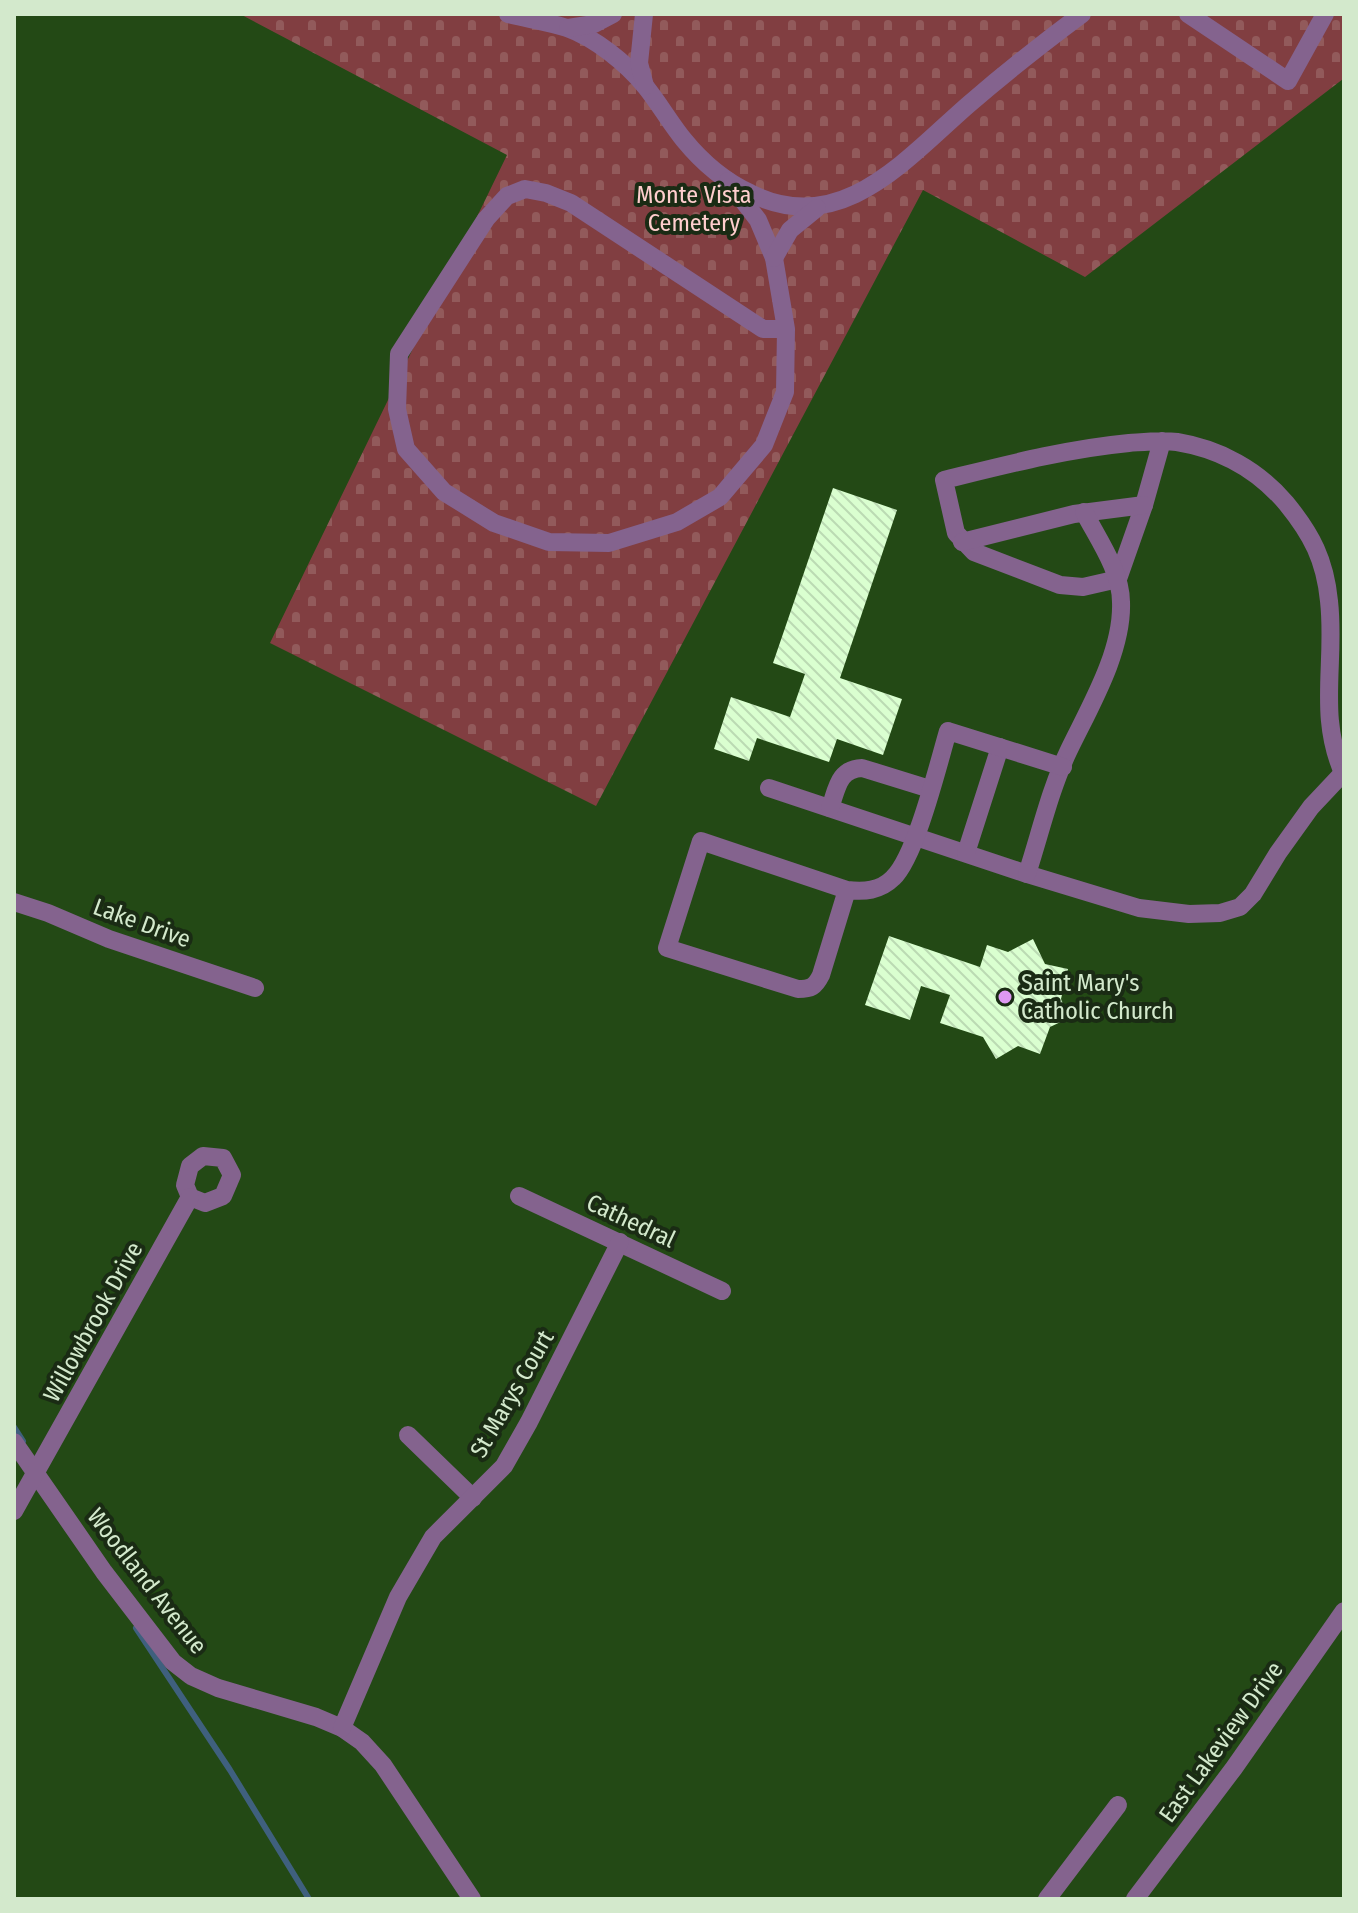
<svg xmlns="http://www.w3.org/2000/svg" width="1358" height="1913" font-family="'Fira Sans Condensed',sans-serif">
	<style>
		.cemetery { fill: url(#cemetery-stones) }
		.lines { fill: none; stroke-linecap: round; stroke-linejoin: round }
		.stream { stroke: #3f607e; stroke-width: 6 }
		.building { fill: url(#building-back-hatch) }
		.minor { stroke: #84638e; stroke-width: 18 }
		.poi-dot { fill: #de98f2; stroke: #1a2b14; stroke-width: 3 }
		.labels { text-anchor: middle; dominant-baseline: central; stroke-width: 8; stroke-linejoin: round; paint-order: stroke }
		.park-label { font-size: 24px; fill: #ffcece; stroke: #1a2b14 }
		.street-label { font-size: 24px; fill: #d3e9cc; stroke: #1a2b14 }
		.poi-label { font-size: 24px; fill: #d3e9cc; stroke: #1a2b14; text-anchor: start }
	</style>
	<defs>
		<pattern id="cemetery-stones" width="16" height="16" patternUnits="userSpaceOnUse" patternTransform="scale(2)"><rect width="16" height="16" fill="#813e41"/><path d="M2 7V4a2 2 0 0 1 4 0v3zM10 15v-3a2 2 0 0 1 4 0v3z" fill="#925a5b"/></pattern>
		<pattern id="building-back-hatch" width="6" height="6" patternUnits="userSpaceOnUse" patternTransform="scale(2)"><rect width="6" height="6" fill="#daffd0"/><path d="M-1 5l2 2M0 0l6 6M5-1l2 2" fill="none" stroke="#bbdab3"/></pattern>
	</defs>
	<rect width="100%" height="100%" fill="#234915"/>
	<!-- cemetery -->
	<polygon class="cemetery" points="240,14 1344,14 1344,75 1343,79 1085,277 923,190 596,806 270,643 507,155"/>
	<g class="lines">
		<!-- stream -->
		<g class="stream">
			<polyline points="14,1427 23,1441"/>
			<polyline points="136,1628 230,1770 309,1899"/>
		</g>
	</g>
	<!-- building -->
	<g class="building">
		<polygon points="833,488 897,510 840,678 902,699 883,755 837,739 829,762 757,738 749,761 714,749 731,697 790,717 805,674 773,663"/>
		<polygon points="889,936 980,967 987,945 1008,952 1033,939 1045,964 1068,969 1061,999 1069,1018 1050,1027 1040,1054 1018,1046 996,1059 983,1037 940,1023 950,995 921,986 910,1020 865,1005"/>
	</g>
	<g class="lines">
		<!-- minor -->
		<g class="minor">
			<path d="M508,14c20,5 41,8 59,14 28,10 59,35 78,58 14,17 25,37 39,54 18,22 40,41 66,53 90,46 156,-34 218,-88 37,-32 75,-62 114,-91"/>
			<polyline points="644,14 639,63 645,86"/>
			<polyline points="1188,14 1288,81 1325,14"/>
			<polyline points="568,28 594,24 613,14"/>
			<polyline points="728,181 758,220 774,258 786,329 785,392 764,445 720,497 677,522 609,543 549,542 494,523 444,492 406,449 397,409 399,354 486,219 507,196 525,189 546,193 571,203 763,329 786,329"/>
			<polyline points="774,258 790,230 817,208"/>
			<path d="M1162,441l-18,64 -26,74 -35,8 -23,-2 -86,-33 -18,-19 -12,-53c61,-15 122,-31 185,-37 15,-1 32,-3 48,-1 43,7 81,28 109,61 26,32 39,57 43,98 7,62 -12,115 15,174"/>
			<polyline points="962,542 1074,514 1144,505"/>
			<polyline points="769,788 1027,874 1139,908 1189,914 1220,913 1240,907 1253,894 1278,853 1311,807 1343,773"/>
			<path d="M830,808c7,-19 8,-39 32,-40l68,21"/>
			<polyline points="966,853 1000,747"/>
			<path d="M1027,874c13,-40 23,-84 41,-122 21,-44 55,-100 53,-150 0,-31 -23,-63 -37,-90"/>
			<path d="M847,890l-26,85c-6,12 -10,14 -23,14l-131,-41 34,-107 146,49c17,2 33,1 46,-12 23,-22 45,-113 55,-147l115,36"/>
			<polyline points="14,902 48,913 109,939 255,988"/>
			<polygon points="203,1156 223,1158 232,1175 223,1196 205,1203 190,1197 185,1185 190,1166"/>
			<polyline points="519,1196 722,1291"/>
			<polyline points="408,1435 473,1498"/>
			<polyline points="14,1442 104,1572 173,1662 191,1676 218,1688 316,1717 342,1728 362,1742 383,1765 472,1899"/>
			<polyline points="14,1511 190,1197"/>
			<polyline points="342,1728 398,1597 433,1537 504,1466 529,1422 620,1242"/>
			<polyline points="1047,1899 1118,1805"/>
			<polyline points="1135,1899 1234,1768 1344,1611"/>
		</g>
	</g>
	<!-- markers -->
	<circle class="poi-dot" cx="1005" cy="997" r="8"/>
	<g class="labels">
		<!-- park labels -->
		<g class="park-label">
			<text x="694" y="195">Monte Vista<tspan x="694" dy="28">Cemetery</tspan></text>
		</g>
		<!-- street labels -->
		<g class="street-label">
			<text transform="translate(142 923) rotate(20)">Lake Drive</text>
			<text transform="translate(631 1221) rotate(25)">Cathedral</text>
			<text transform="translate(93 1322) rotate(-61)">Willowbrook Drive</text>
			<text transform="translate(512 1394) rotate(-60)">St Marys Court</text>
			<text transform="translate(147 1581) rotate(52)">Woodland Avenue</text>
			<text transform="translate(1221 1742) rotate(-54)">East Lakeview Drive</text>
		</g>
		<!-- poi labels -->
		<g class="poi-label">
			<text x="1021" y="983">Saint Mary's<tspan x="1021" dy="28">Catholic Church</tspan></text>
		</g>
	</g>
	<!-- border -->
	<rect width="1358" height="1913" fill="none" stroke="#d3e9cc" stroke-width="32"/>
</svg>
